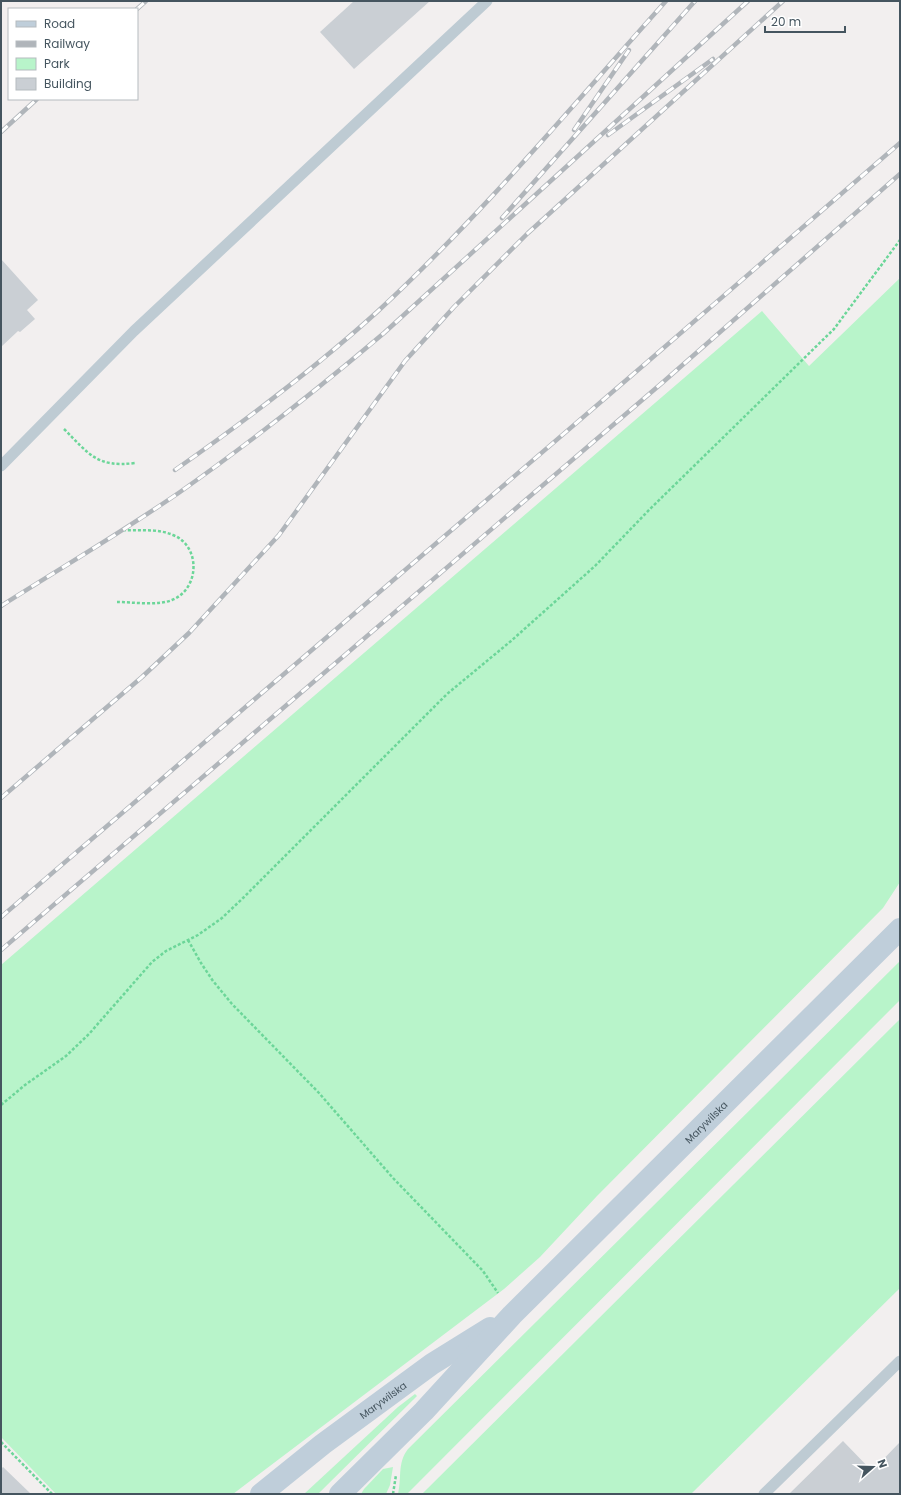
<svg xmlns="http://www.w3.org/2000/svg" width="901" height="1495" font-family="Poppins,sans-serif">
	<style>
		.green { fill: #b8f4ca }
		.building { fill: #cacfd4 }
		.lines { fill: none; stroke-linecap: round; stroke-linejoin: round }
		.path { stroke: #6cd699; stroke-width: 2.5; stroke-dasharray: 3 2; stroke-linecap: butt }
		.service { stroke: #becbd3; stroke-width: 11 }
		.secondary { stroke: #bfceda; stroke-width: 22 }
		.rail-casing { stroke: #b0b5ba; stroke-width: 4.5 }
		.rail { stroke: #fff; stroke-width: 3; stroke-dasharray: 9; stroke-linecap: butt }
		.labels { text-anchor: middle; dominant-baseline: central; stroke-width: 4; stroke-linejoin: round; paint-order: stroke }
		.street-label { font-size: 10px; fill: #45555f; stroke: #fff }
	</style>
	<rect width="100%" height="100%" fill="#f2efef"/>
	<!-- green -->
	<g class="green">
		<polygon points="900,278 900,882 883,908 597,1196 540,1257 504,1289 233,1494 56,1494 1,1437 1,965 762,311 809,366"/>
		<path d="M900,961v39l-493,494h-9c4,-16 -1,-31 10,-45z"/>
		<polygon points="900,1019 900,1288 691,1494 422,1494"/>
		<polygon points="415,1394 417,1396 318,1494 304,1494 398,1407"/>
		<polygon points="393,1467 390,1485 386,1494 361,1494 364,1489 383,1469"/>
	</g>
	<!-- building -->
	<g class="building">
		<polygon points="354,1 430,1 354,69 320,32"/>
		<polygon points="1,259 38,300 27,310 35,319 20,332 18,331 1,347"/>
		<polygon points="843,1441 872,1471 900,1442 900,1494 789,1494"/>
		<polygon points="3,1467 31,1494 1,1494 1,1469"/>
	</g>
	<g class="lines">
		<!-- path -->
		<g class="path">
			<path d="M64,429c25,25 33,39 71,34"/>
			<path d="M117,602c15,0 41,4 55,-2 28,-11 29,-54 1,-65 -16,-7 -36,-4 -52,-5"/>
			<polyline points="188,940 201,963 213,981 232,1004 319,1093 393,1178 483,1271 498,1293"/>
			<polyline points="1,1105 25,1085 66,1056 89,1034 152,962 166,951 198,935 222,918 243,898 447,694 511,641 595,566 650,509 834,329 900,240"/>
			<polyline points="1,1442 52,1494"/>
			<polyline points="393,1494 396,1475"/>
		</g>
		<!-- service -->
		<g class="service">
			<polyline points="1,466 134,331 487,1"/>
			<polyline points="764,1494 900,1361"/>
		</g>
		<!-- secondary -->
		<g class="secondary">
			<path id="s1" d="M261,1494l62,-50 109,-80 58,-36"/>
			<path id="s2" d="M340,1494l84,-83 88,-96 388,-386"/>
		</g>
		<defs>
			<g id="rail">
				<polyline points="137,9 146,1"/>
				<polyline points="574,130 629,50"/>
				<polyline points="1,132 37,99"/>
				<polyline points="608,135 713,59"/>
				<polyline points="502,218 695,1"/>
				<path d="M175,470c70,-49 138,-100 202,-158 104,-96 195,-206 289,-311"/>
				<path d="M1,606c60,-38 121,-74 179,-114 71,-50 138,-103 204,-159l364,-332"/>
				<polyline points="1,798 142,677 189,633 279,535 405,361 454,307 528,233 783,1"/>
				<polyline points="1,917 645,364 900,143"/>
				<polyline points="1,950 662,383 900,174"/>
			</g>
		</defs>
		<!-- rail casing -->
		<use href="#rail" class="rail-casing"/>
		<!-- rail -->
		<use href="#rail" class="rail"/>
	</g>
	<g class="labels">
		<!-- street labels -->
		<g class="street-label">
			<text stroke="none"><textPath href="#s2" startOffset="522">Marywilska</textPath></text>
			<text stroke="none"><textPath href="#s1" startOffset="154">Marywilska</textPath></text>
		</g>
	</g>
	<!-- border -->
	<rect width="901" height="1495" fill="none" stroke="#45555f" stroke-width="4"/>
	<!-- legend -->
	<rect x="8" y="8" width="130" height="92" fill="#ffffff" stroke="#b5bbbf"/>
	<rect x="16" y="21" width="20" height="6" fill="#bfceda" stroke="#b5bbbf"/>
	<text x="44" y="28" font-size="12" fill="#45555f">Road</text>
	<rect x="16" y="41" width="20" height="6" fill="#b0b5ba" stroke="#b5bbbf"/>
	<text x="44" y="48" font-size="12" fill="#45555f">Railway</text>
	<rect x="16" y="58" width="20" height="12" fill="#b8f4ca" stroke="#b5bbbf"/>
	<text x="44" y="68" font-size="12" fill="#45555f">Park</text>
	<rect x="16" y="78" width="20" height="12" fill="#cacfd4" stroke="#b5bbbf"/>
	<text x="44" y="88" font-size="12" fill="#45555f">Building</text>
	<!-- north arrow -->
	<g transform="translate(873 1467) rotate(70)" stroke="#ffffff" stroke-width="3" paint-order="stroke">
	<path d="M0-3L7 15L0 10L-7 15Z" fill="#45555f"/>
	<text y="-6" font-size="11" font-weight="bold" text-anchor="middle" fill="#45555f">N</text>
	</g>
	<!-- scale -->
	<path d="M765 26v6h80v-6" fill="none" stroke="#45555f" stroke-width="2"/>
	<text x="771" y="26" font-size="12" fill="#45555f" stroke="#ffffff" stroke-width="3" paint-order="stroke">20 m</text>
</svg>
